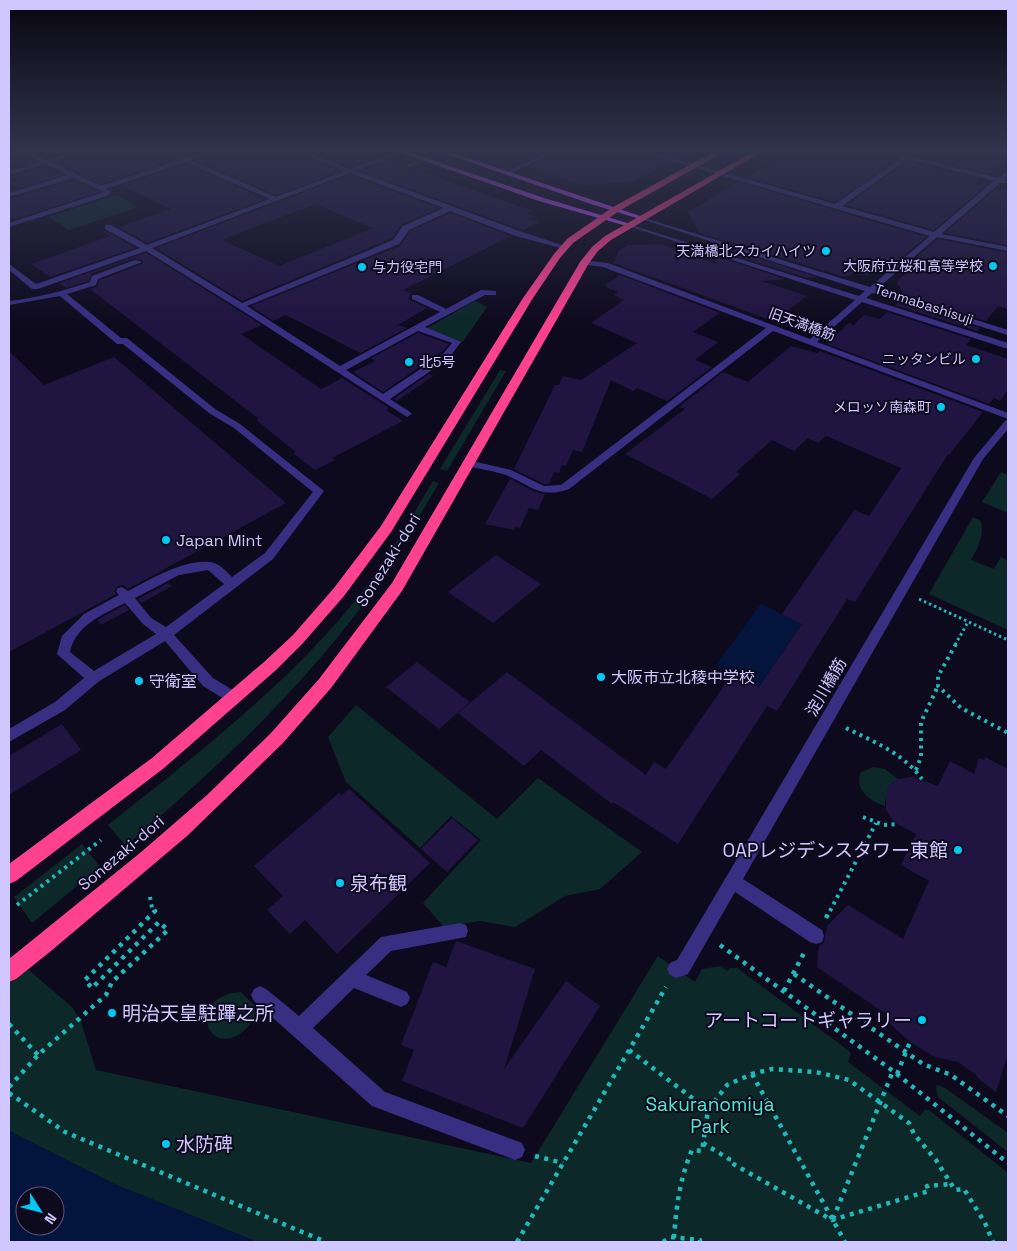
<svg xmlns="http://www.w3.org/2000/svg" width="1017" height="1251" font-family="'Space Grotesk','Noto Sans JP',sans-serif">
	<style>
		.green { fill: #0c2829 }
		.water { fill: #04153d; fill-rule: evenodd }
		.building { fill: #201441; fill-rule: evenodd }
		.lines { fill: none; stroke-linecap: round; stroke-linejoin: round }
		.path-far2 { stroke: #20b9ba; stroke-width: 3; stroke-dasharray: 2.5 3; stroke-linecap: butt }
		.path-far1 { stroke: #20b9ba; stroke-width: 4; stroke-dasharray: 3 4.5; stroke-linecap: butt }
		.path { stroke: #20b9ba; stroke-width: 4.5; stroke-dasharray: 4 5.5; stroke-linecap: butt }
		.minor { fill: #382f83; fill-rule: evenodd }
		.major { fill: #c94eff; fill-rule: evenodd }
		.highway { fill: #ff4290; fill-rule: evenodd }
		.path-bridge { stroke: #20b9ba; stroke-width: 2; stroke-dasharray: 1 2; stroke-linecap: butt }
		.poi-dot { fill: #00caf2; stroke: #0e0a1e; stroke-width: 2 }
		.labels { text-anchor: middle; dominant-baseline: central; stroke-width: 4; stroke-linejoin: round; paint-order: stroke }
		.far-poi-label { font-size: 14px; fill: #d1c7ff; stroke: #0e0a1e; text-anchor: end }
		.far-street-label { font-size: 14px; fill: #d1c7ff; stroke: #0e0a1e }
		.poi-label { font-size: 16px; fill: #d1c7ff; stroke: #0e0a1e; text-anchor: start }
		.street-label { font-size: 16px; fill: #d1c7ff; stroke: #0e0a1e }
		.near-poi-label { font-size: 19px; fill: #d1c7ff; stroke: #0e0a1e; text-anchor: start }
		.near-park-label { font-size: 19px; fill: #46ebcd; stroke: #0e0a1e }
	</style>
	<rect width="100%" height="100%" fill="#0e0a1e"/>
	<!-- green -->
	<g class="green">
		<polygon points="116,195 138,207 69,230 48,217"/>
		<polygon points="475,301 487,307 462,343 425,329"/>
		<polygon points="500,370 506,371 447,471 440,469"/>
		<polygon points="1001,472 1008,475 1008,513 982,502"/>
		<path d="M433,481l6,2 -43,72 -31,45 -4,-1 -3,5 4,2c-69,92 -149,165 -236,240l-18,-21c84,-67 172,-134 241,-217 33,-39 58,-84 84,-127z"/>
		<path d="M973,517l8,4c3,16 -3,26 -10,39l23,9 7,-12 7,4v69l-79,-36z"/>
		<polygon points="356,705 497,819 538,778 642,852 600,889 565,896 515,927 480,921 444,927 423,903 481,840 451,816 420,848 346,782 328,737"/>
		<path d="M873,767l12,2 13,10c-10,7 -13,15 -13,27 -14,-4 -32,-17 -24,-34z"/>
		<polygon points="82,844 100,867 32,923 14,897"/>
		<polygon points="9,953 73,1008 81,1022 96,1070 531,1163 658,956 695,982 702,969 721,966 727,971 730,968 737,968 849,1051 851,1054 848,1062 920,1116 925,1110 929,1110 1008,1173 1008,1242 257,1242 112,1183 9,1131"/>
		<path d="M241,992l15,15c-1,10 -6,20 -15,26 -36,25 -54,-38 0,-41z"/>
		<polygon points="937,1085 945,1088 1008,1133 1008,1152 938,1097 936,1088"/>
	</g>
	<!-- water -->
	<g class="water">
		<polygon points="761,604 802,624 759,687 716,665"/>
		<path d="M9,1131l103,52 145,59h-248zM25,1196h30v30h-30z"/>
	</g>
	<!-- building -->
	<g class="building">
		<polygon points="9,150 16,150 35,161 20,166 9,161"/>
		<polygon points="31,150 73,150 47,158"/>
		<polygon points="92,150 161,150 176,159 101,184 57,162"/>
		<polygon points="221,150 290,150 340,171 276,195 196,160"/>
		<polygon points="306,150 357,150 376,157 350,167"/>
		<polygon points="491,150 547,150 519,164 491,155"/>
		<polygon points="562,150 632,150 670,162 634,181 583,185 529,167"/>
		<polygon points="651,150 694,150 679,158"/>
		<polygon points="794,150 873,150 898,159 835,202 748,177"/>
		<polygon points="922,150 973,150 1008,160 988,174 916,156"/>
		<polygon points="387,160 533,211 527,213 535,216 529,219 539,222 523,230 361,171"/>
		<polygon points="908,161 980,179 975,183 985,186 934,230 846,205"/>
		<polygon points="185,164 265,199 147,243 118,227 171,209 122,186"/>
		<polygon points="45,166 63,175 19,188 11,184 19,181 10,177"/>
		<path d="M350,175l89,33 -37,16 -10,14 -150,63 -86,-53zM315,204l58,24 -94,38 -57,-26z"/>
		<polygon points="73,180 99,192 19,218 9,218 9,199"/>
		<polygon points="739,182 926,237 889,268 883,257 869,275 860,275 853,273 849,276 841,276 700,233 688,212"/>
		<polygon points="996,189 1008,191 1008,245 945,233"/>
		<polygon points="450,213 511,236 403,290 411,293 408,299 427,308 398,325 407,328 360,353 286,315 273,321 251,306 400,246 410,231"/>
		<polygon points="106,231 135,248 50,277 31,264 110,236 103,232"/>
		<polygon points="938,239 1008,253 1008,309 998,306 986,321 904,296 897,282 907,272 898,273"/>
		<polygon points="704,241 817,277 808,278 707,247"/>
		<polygon points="661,244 717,264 712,255 785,279 761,281 807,296 773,321 614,263 619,250 628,245"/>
		<polygon points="146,253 262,325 241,334 321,389 342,378 389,408 386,410 403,421 332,458 335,460 315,470 293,453 296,452 256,420 259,419 90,289 97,287 100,280 143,264 143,260 134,258 91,274 89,281 66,288 59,283"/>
		<polygon points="620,275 720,313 693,332 718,342 695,360 712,367 667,401 637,388 633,391 611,380 582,452 573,450 566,466 562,465 559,473 554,472 549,484 544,484 514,469 555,385 559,385 563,376 581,380 637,343 591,323 624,300 614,295 618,292 606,287 607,286 605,285"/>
		<polygon points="897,303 980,328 977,331 895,305"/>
		<polygon points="887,312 971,339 966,345 1008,359 1008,390 1000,401 994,398 989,404 827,344 850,322 853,326 864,315 880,319"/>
		<polygon points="418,333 449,344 444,350 383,392 353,372 375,361 371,358"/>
		<polygon points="791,346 817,353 820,351 983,412 950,454 948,454 855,602 847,599 777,711 767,706 678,844 613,802 612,804 541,750 524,766 458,713 507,672 646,775 654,762 666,769 733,673 759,687 802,624 782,614 854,510 869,516 901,468 826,436 818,443 808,438 794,451 772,440 736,472 740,474 712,499 625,454 685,409 679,407 723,372 748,382"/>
		<polygon points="9,351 44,385 114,357 286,503 128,589 123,585 118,586 114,591 116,594 9,652"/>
		<polygon points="429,374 433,376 397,401 393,399"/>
		<polygon points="510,479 533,491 545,494 538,510 529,508 520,528 516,527 514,530 485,524"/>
		<polygon points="496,555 541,584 493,623 448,592"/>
		<polygon points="168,583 172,586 141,603 138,599"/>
		<polygon points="125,605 129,610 101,625 97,620"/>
		<polygon points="417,662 470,702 439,729 386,687"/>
		<polygon points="62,724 81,750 9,795 9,756"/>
		<polygon points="985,757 1008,769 1008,1054 996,1092 980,1080 975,1074 958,1062 935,1057 910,1042 887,1021 889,1016 817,967 818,951 820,945 824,943 827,926 848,905 903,939 929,881 901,865 916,834 894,822 886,810 886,793 890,784 898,779 913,777 938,786 950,761 974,774 979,758 984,760"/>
		<polygon points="349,789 430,863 337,954 305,920 290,934 267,910 283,896 254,866 339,793 342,795"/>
		<polygon points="452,818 478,840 447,872 421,849"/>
		<polygon points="456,941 535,969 504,1069 566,981 600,1006 523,1128 402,1081 414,1050 401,1045 433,962 446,967"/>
	</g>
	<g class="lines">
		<!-- path-far2 -->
		<g class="path-far2">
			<polyline points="919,599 1008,640"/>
			<polyline points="955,645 968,622"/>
		</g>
		<!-- path-far1 -->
		<g class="path-far1">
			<polyline points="956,644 938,676 938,686 961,708 1008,733"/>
			<path d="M846,728c28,14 57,25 76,51"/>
			<polyline points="916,770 921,757 921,722 938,686"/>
			<polyline points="863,817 884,825 898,824"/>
			<polyline points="150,897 152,908 155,911"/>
			<polyline points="17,905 101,840"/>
			<polyline points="830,911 876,823"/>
		</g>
		<!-- path -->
		<g class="path">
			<polyline points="826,918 830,910"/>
			<polyline points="720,945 893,1071 1008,1163"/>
			<polyline points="794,974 923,1064 951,1075 1008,1116"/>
			<polyline points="784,991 804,953"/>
			<polyline points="9,1024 38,1055"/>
			<polyline points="629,1050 708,1110"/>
			<polyline points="752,1074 845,1242"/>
			<polyline points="897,1074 910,1042"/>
			<polyline points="9,1087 38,1055 106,995 112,982 168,930 159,922 92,988 85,980 155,911 154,910"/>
			<polyline points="9,1093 65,1132 326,1242"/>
			<polyline points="703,1143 729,1159 728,1161 832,1220 929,1191 927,1186 952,1184"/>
			<polyline points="535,1156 563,1163"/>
			<polyline points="833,1219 893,1071"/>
			<path d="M674,1238c2,-31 6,-60 18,-88l10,1 6,-41 19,-25 25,-11 20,-5 44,3 33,8 60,43 5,11 22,26 19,30 9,-1 21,34 8,19"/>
			<polyline points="517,1242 666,987"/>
			<polyline points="663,1242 671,1237 700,1240 700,1242"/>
		</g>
		<!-- minor -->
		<g class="minor">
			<path d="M18,150h8l21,10 33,-10h10l-38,12 49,24 80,-27 -18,-9h9l15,8 23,-8h9l-28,10 85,37 69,-26 -53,-21h9l49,19 49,-19h9l-52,21 166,61 46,15 -4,2 -48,-13 -66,-25 -41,19 -10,14 -152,62 93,60 100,-54 -28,-13v-4h6l28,14 35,-19 15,1v4h-11l-60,32 36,15 -12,16 -59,41 20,13 2,2 -5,3 -169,-109 -92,-57 -108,38h-6l-23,-19v-6l27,20 104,-36 -35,-19v-4h6l36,20 123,-46 -85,-37 -79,27 5,3 -4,4 -98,31v-4l95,-31 -31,-14 -64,19v-4l59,-18 -23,-11 -36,11v-4l31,-9zM350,173l94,35 -41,18 -10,14 -151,63 -90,-55zM418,331l34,12 -9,11 -60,40 -37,-24z"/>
			<polygon points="552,150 560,150 507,175 502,174"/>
			<path d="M634,150h10l191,54 67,-46 -27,-8h11l20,5 7,-5h7l-8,7 86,21 10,-7v5l-4,4 2,1v2h-6l-59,51 67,13v4l-71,-14 -60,52 131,41v5l-136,-42 -6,5 142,45v6l-146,-47 -45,40 191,71v6l-235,-88 -204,158c-31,11 -40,-6 -66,-15 -13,-4 -26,-5 -39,-9l-1,-2 5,-3 43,10 33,16 17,-1 205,-157 -163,-61 -21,-3v-4l26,3 202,76 45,-39 -227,-74v-2l231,72 6,-5 -224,-72v-2l229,70 60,-51zM908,159l86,22 -60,51 -92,-26z"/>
			<path d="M135,260l7,2 -44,17 -2,6 -29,9 54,44h6l88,71 25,15 84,67 -51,68 -99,76 39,43 26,16 2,4 -2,4 -5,1 -5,-1 -26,-16 -38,-45 -67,41 -33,28 -56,32v-13l46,-27 29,-24 -27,-24 5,-18 22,-22 35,-19 -3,-4 2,-3 4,-1 6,4c23,-12 56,-32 82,-29 9,1 16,9 22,15l33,-24 48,-61 -79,-64 -25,-15 -86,-69h-6l-57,-48 -51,9v-4c28,-3 54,-10 81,-19l2,-6zM208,570l16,14 -58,43 -15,-9 -16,-20 44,-23zM125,603l18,21 13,10 -62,37 -24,-19c5,-26 33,-38 55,-49z"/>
			<polygon points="1008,420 1008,429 983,459 743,879 822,930 824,936 822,942 816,944 810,942 735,892 688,974 676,978 670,975 667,969 670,963 677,960 974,458 1005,421"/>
			<polygon points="460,923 466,925 468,931 466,937 391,951 366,975 407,992 410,998 407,1004 401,1007 354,988 313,1028 385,1092 522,1143 525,1150 522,1157 515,1160 372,1106 254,1001 251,995 254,989 260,986 266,989 299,1016 381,937"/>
		</g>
		<!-- major -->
		<g class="major">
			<polygon points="393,150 402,150 544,198 634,225 630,227 539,201"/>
			<polygon points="435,150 444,150 646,218 643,220 591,204"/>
		</g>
		<!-- highway -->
		<g class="highway">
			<polygon points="717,150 727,150 619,211 573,243 560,258 533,298 391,532 344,596 303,643 276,670 164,768 16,881 9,884 9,864 152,758 264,662 293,635 334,588 381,526 523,298 554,254 567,239 613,207"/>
			<polygon points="756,150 765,150 611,240 598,251 589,263 402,591 331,688 283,743 187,836 51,951 16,979 9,982 9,959 140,853 207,795 271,733 319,679 392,583 580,262 592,247 605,236"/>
		</g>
		<!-- path-bridge -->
		<polyline class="path-bridge" points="408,166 447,150"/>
	</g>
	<!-- sky -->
	<linearGradient id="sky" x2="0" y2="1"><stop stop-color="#080610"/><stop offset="0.46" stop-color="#30334c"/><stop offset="1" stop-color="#30334c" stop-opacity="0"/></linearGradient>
	<rect width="1017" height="325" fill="url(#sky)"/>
	<!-- markers -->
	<g class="poi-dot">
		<circle cx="826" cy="251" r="5"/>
		<circle cx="993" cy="266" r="5"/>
		<circle cx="362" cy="267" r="5"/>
		<circle cx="976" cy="359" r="5"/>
		<circle cx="409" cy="362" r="5"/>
		<circle cx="941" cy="407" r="5"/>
		<circle cx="166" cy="540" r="5"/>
		<circle cx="601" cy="677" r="5"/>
		<circle cx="139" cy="681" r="5"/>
		<circle cx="958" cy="850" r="5"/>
		<circle cx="340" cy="883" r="5"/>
		<circle cx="112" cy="1013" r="5"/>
		<circle cx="922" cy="1020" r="5"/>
		<circle cx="166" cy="1144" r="5"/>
	</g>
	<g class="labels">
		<!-- far-poi labels -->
		<g class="far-poi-label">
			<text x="816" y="251">天満橋北スカイハイツ</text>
			<text x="983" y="266">大阪府立桜和高等学校</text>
			<text x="372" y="267" text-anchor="start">与力役宅門</text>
			<text x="966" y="359">ニッタンビル</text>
			<text x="419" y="362" text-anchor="start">北5号</text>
			<text x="931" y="407">メロッソ南森町</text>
		</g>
		<!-- far-street labels -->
		<g class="far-street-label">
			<text transform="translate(924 304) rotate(18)">Tenmabashisuji</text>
			<text transform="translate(802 324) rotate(20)">旧天満橋筋</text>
		</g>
		<!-- poi labels -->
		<g class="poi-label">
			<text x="176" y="540">Japan Mint</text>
			<text x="611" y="677">大阪市立北稜中学校</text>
			<text x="149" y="681">守衛室</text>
		</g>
		<!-- street labels -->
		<g class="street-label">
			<text transform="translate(388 560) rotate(-58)">Sonezaki-dori</text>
			<text transform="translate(826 687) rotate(-60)">淀川橋筋</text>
			<text transform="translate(121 853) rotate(-40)">Sonezaki-dori</text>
		</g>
		<!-- near-poi labels -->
		<g class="near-poi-label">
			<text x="948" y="850" text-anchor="end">OAPレジデンスタワー東館</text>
			<text x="350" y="883">泉布観</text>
			<text x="122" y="1013">明治天皇駐蹕之所</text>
			<text x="912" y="1020" text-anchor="end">アートコートギャラリー</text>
			<text x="176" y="1144">水防碑</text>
		</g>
		<!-- near-park labels -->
		<g class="near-park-label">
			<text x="710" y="1104">Sakuranomiya<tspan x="710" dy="22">Park</tspan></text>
		</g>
	</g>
	<!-- border -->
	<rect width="1017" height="1251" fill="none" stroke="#d1c7ff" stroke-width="20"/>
	<!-- north arrow -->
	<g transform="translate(40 1211) rotate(126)"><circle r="24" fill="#0e0a1e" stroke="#5c5678"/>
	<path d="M0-4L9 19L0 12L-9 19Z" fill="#00caf2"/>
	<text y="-8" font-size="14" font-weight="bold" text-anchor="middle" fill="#d1c7ff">N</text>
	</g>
</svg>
